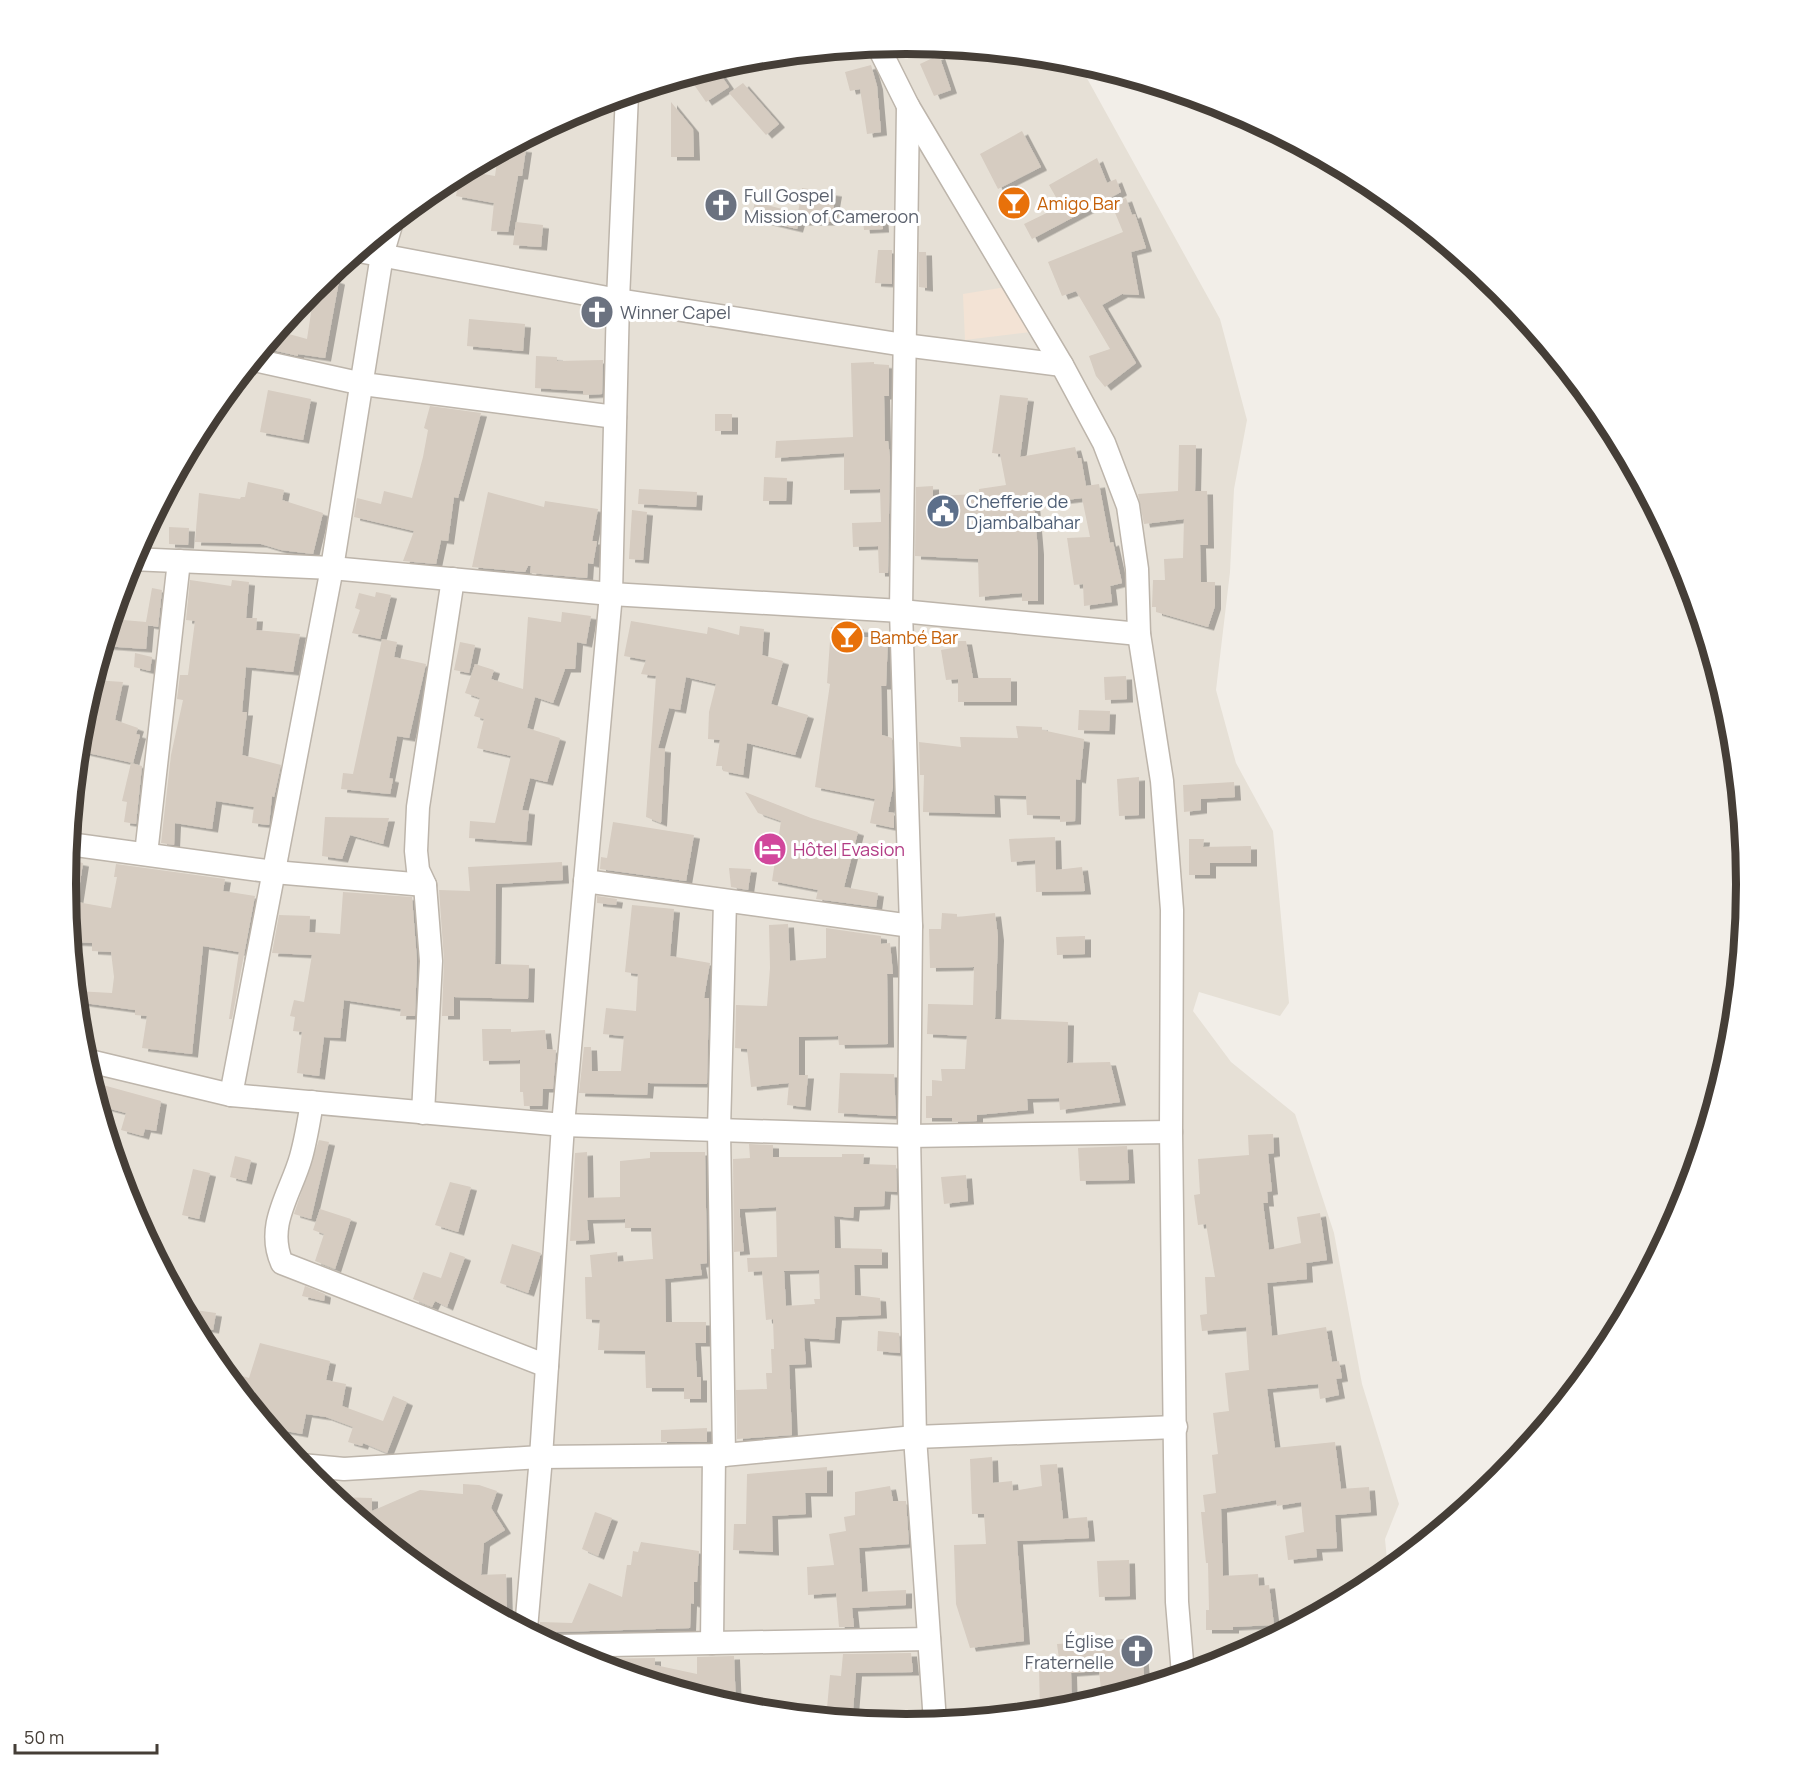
<svg xmlns="http://www.w3.org/2000/svg" width="1812" height="1768" font-family="Manrope,sans-serif">
	<style>
		.residential { fill: #e6e0d6 }
		.commercial { fill: #f3e3d5 }
		.building { fill: #d6ccc1; fill-rule: evenodd; filter: url(#shadow) }
		.lines { fill: none; stroke-linecap: round; stroke-linejoin: round }
		.street-casing { stroke: #bdb5ab; stroke-width: 25 }
		.street { stroke: #fff; stroke-width: 22 }
		.labels { text-anchor: middle; dominant-baseline: central; stroke-width: 6; stroke-linejoin: round; paint-order: stroke }
		.worship-label { font-size: 18px; fill: #5b616d; stroke: #fff; text-anchor: start }
		.food-label { font-size: 18px; fill: #c56008; stroke: #fff; text-anchor: start }
		.service-label { font-size: 18px; fill: #4e5e75; stroke: #fff; text-anchor: start }
		.hotel-label { font-size: 18px; fill: #b23c85; stroke: #fff; text-anchor: start }
		.rim { fill: none; stroke: #453e37; stroke-width: 8 }
	</style>
	<defs>
		<filter id="shadow"><feDropShadow dx="6" dy="3.5" stdDeviation="0" flood-color="#0004"/></filter>
	</defs>
	<rect width="100%" height="100%" fill="#f2eee8"/>
	<!-- residential -->
	<polygon class="residential" points="906,44 1078,62 1220,319 1247,420 1234,489 1230,572 1216,690 1236,763 1273,831 1289,1003 1280,1016 1199,992 1193,1011 1231,1062 1295,1114 1334,1233 1362,1384 1399,1504 1385,1539 1388,1570 1373,1583 1227,1661 1070,1708 906,1724 742,1708 584,1660 439,1583 311,1478 207,1351 129,1205 82,1048 66,884 82,720 130,562 207,417 312,289 439,185 585,107 742,60"/>
	<!-- commercial -->
	<polygon class="commercial" points="1006,287 1031,332 965,340 963,294"/>
	<!-- building -->
	<g class="building">
		<polygon points="939,55 951,90 934,96 920,64"/>
		<polygon points="871,65 877,86 881,132 867,134 860,89 850,91 845,72"/>
		<polygon points="716,68 729,87 706,102 688,76"/>
		<polygon points="743,83 779,124 766,135 729,93"/>
		<polygon points="671,102 693,129 694,157 671,157"/>
		<polygon points="1022,131 1041,167 998,189 980,154"/>
		<polygon points="510,147 526,149 522,176 518,176 508,232 491,231 494,203 456,196 460,174 466,171 495,176 498,154"/>
		<polygon points="1097,158 1107,183 1116,179 1121,192 1032,239 1024,224 1061,206 1049,185"/>
		<polygon points="802,188 836,193 831,222 799,222 797,229 751,218 755,202 798,213"/>
		<polygon points="1126,198 1132,215 1135,214 1146,248 1131,252 1139,295 1122,294 1102,305 1136,363 1105,387 1096,376 1089,356 1110,349 1076,291 1062,296 1048,262 1123,232 1111,203"/>
		<polygon points="882,212 883,229 864,230 862,214"/>
		<polygon points="516,222 543,225 541,247 513,245"/>
		<polygon points="878,250 892,250 892,284 875,283"/>
		<polygon points="919,252 926,252 927,288 919,287"/>
		<polygon points="327,277 339,281 325,358 298,354 298,356 264,348 278,331 307,339 315,287"/>
		<polygon points="469,319 525,324 523,351 467,346"/>
		<polygon points="536,356 557,357 557,361 603,360 602,394 583,395 583,391 535,388"/>
		<polygon points="874,362 874,364 889,365 889,396 884,396 885,441 888,441 890,457 888,573 879,573 878,546 853,547 852,523 881,522 880,489 844,490 844,453 775,458 776,441 853,437 851,363"/>
		<polygon points="268,390 311,399 303,440 260,432"/>
		<polygon points="1000,395 1028,398 1020,457 1075,447 1078,458 1081,458 1086,486 1099,484 1110,543 1113,542 1122,583 1110,586 1112,602 1084,606 1083,584 1074,585 1067,538 1090,537 1082,498 1034,504 1038,551 1038,601 1022,601 1022,593 979,597 978,559 915,556 916,487 933,486 933,496 979,494 979,489 1006,485 1000,454 992,453"/>
		<polygon points="430,406 481,413 458,498 454,497 448,541 441,540 436,564 403,561 414,531 354,517 357,498 381,504 384,491 412,498 423,457 428,430 424,428"/>
		<rect x="715" y="414" width="17" height="17"/>
		<polygon points="1179,445 1196,445 1195,491 1207,491 1208,545 1200,545 1201,582 1215,582 1215,606 1208,627 1156,612 1156,607 1152,607 1153,580 1165,580 1164,559 1183,558 1184,519 1144,524 1138,494 1178,491"/>
		<polygon points="764,477 787,478 786,501 763,501"/>
		<polygon points="248,482 284,490 282,500 323,513 313,554 281,550 261,544 195,542 199,493 240,499 241,497 245,497"/>
		<polygon points="639,489 697,492 696,507 638,504"/>
		<polygon points="488,492 544,507 545,501 598,509 592,541 597,541 593,564 588,563 587,578 530,573 531,566 528,566 525,572 472,567"/>
		<polygon points="632,510 647,512 643,560 629,559"/>
		<polygon points="169,527 189,528 188,545 169,544"/>
		<polygon points="190,580 231,586 232,580 249,582 246,618 257,618 256,630 300,634 293,672 246,667 242,712 247,712 242,755 281,765 274,797 272,796 269,825 252,823 254,807 216,801 212,829 175,823 174,845 161,843 171,755 183,700 177,699 180,675 188,675 195,621 186,620"/>
		<polygon points="152,588 162,590 158,627 148,625 146,649 104,646 112,619 146,622"/>
		<polygon points="376,592 391,595 380,639 352,633 360,610 355,608 359,593 375,597"/>
		<polygon points="562,612 591,616 586,644 577,642 575,669 565,669 553,703 535,697 527,728 560,738 547,782 530,778 522,810 529,811 526,842 469,838 470,821 495,823 511,756 477,748 484,719 474,716 480,698 465,693 475,664 494,670 491,679 523,689 528,617 561,622"/>
		<polygon points="631,621 707,634 708,627 739,635 740,626 764,629 762,655 783,661 771,704 808,715 795,755 747,743 743,775 723,771 722,766 716,766 720,740 708,739 709,712 716,684 686,677 680,710 669,708 658,748 665,749 661,823 646,817 656,676 641,674 646,660 624,656"/>
		<polygon points="831,627 864,629 863,637 888,638 886,686 881,686 882,735 892,738 893,787 888,812 894,813 894,828 870,823 875,799 815,787 830,684 827,683"/>
		<polygon points="382,639 397,642 394,657 426,664 409,738 397,736 389,778 393,779 390,794 341,789 343,773 353,774"/>
		<polygon points="958,641 966,641 973,678 1011,678 1011,702 958,702 958,679 946,680 941,650 958,647"/>
		<polygon points="460,642 475,645 469,673 454,670"/>
		<polygon points="135,653 152,657 150,671 134,667"/>
		<polygon points="1126,676 1127,699 1105,700 1104,677"/>
		<polygon points="94,680 123,682 115,720 138,728 136,734 140,735 133,763 79,751 84,712"/>
		<polygon points="1079,710 1110,711 1109,731 1078,730"/>
		<polygon points="1016,726 1042,727 1042,730 1084,739 1080,780 1076,779 1075,821 1060,822 1060,816 1027,815 1026,796 994,795 995,814 923,812 924,775 920,775 919,742 961,747 960,737 1018,738"/>
		<polygon points="131,763 142,766 136,824 124,822 127,802 122,801"/>
		<polygon points="1139,777 1139,815 1119,816 1117,779"/>
		<polygon points="1234,782 1235,797 1201,799 1201,810 1184,812 1183,785"/>
		<polygon points="745,792 811,818 858,832 844,887 878,893 876,907 816,899 818,890 772,881 781,821 758,813"/>
		<polygon points="325,817 389,818 383,844 350,835 342,859 322,856"/>
		<polygon points="613,822 694,835 686,881 600,869 601,857 607,858"/>
		<polygon points="1055,837 1056,870 1082,867 1085,891 1036,892 1035,860 1011,862 1009,839"/>
		<polygon points="1189,839 1204,839 1203,847 1251,846 1251,863 1210,863 1210,875 1189,875"/>
		<polygon points="69,860 83,863 77,902 111,908 117,877 114,877 116,864 225,879 223,891 255,896 232,1019 229,1019 239,952 203,946 192,1054 142,1048 147,1016 135,1015 135,1010 77,1002 76,991 112,993 114,977 111,952 92,951 92,943 71,942 66,884"/>
		<polygon points="562,862 563,880 496,884 495,964 529,965 528,999 454,997 454,1016 442,1016 444,960 439,890 470,891 468,867"/>
		<polygon points="729,868 751,869 748,890 731,887"/>
		<polygon points="343,892 412,897 417,961 415,1016 400,1016 401,1009 344,1000 340,1038 324,1037 319,1076 297,1073 302,1032 293,1031 295,1017 290,1016 294,1000 304,1002 312,955 272,953 279,915 310,916 309,932 340,934"/>
		<polygon points="597,896 617,899 616,905 597,903"/>
		<polygon points="632,905 674,909 670,956 710,963 704,998 709,998 707,1084 648,1083 647,1095 579,1093 584,1047 591,1047 592,1071 621,1071 624,1036 603,1034 606,1008 636,1011 638,974 625,972"/>
		<polygon points="942,913 957,914 957,917 995,913 998,937 995,1019 1068,1022 1067,1063 1110,1062 1120,1102 1060,1110 1059,1098 1027,1099 1028,1110 977,1115 977,1121 952,1122 952,1118 926,1118 926,1096 932,1096 932,1080 942,1081 941,1069 965,1069 967,1036 927,1034 928,1004 973,1005 974,967 930,968 929,929 941,929"/>
		<polygon points="788,924 790,961 826,958 826,928 881,936 881,944 890,943 893,974 887,974 888,1044 839,1045 838,1036 799,1037 799,1075 808,1075 805,1107 787,1105 789,1083 751,1087 747,1049 735,1048 736,1005 767,1006 770,968 769,925"/>
		<polygon points="1085,936 1085,954 1057,955 1056,937"/>
		<polygon points="482,1029 511,1029 511,1032 545,1030 547,1049 556,1050 553,1089 543,1089 542,1106 524,1106 523,1092 520,1092 520,1060 483,1061"/>
		<polygon points="840,1073 894,1074 896,1116 838,1113"/>
		<polygon points="92,1082 161,1101 156,1131 145,1129 143,1136 121,1130 126,1113 99,1106"/>
		<polygon points="1273,1134 1274,1153 1268,1154 1272,1191 1267,1192 1268,1203 1263,1203 1269,1250 1301,1243 1297,1217 1320,1213 1327,1260 1306,1263 1307,1279 1267,1283 1272,1336 1326,1327 1332,1362 1339,1361 1342,1378 1336,1379 1339,1395 1320,1399 1318,1384 1267,1389 1275,1448 1335,1442 1341,1489 1369,1487 1371,1512 1335,1515 1337,1548 1316,1549 1317,1557 1288,1560 1285,1536 1304,1532 1301,1502 1277,1506 1276,1500 1221,1509 1223,1576 1258,1574 1259,1586 1269,1585 1274,1625 1233,1627 1233,1630 1206,1630 1206,1610 1209,1610 1208,1563 1206,1563 1201,1512 1205,1512 1203,1495 1216,1493 1212,1455 1218,1454 1213,1413 1229,1411 1225,1373 1249,1370 1246,1327 1202,1331 1200,1315 1207,1314 1205,1277 1215,1277 1206,1224 1198,1225 1194,1195 1200,1194 1198,1159 1249,1155 1248,1135"/>
		<polygon points="319,1140 329,1142 311,1219 294,1214"/>
		<path d="M749,1144l24,1v12h69v-3h22l-1,10 33,1 1,27 -12,-1 -1,15 -30,1 -1,11 -19,-2 1,32 47,1v16h-28l1,30 25,3 1,17 -45,2 -2,23 -30,-2 2,26 -17,1 3,70 -55,4 -1,-49 31,-1 -1,-16h6l-1,-24h3l-1,-30 -7,1 -4,-49 -14,1 -1,-14 30,-1 -1,-50 -37,2 5,42 -10,1 -1,-93 17,-1zM819,1270l1,29h-6l1,5 -29,2 -2,-35z"/>
		<polygon points="1127,1146 1129,1180 1080,1181 1078,1148"/>
		<polygon points="587,1152 588,1198 620,1197 620,1161 650,1158 650,1152 705,1152 707,1263 700,1264 702,1275 665,1279 666,1322 706,1322 706,1343 695,1343 697,1377 701,1377 701,1399 684,1399 684,1388 646,1388 645,1351 598,1350 600,1320 586,1319 585,1277 592,1277 590,1255 617,1252 618,1262 653,1259 651,1228 625,1228 625,1219 587,1220 589,1240 570,1241 575,1153"/>
		<polygon points="235,1156 251,1160 246,1181 230,1177"/>
		<polygon points="193,1169 210,1173 199,1219 182,1215"/>
		<polygon points="966,1175 968,1201 944,1204 941,1177"/>
		<polygon points="450,1182 471,1187 458,1232 435,1225"/>
		<polygon points="320,1209 351,1219 335,1269 315,1261 324,1234 313,1230"/>
		<polygon points="512,1244 541,1253 528,1293 500,1283"/>
		<polygon points="450,1252 465,1257 447,1307 435,1301 432,1307 413,1299 423,1272 441,1278"/>
		<polygon points="305,1286 325,1294 324,1301 302,1296"/>
		<polygon points="195,1310 216,1313 213,1330 194,1327"/>
		<polygon points="878,1331 899,1333 900,1353 877,1351"/>
		<polygon points="260,1343 330,1361 326,1380 346,1384 342,1406 383,1421 393,1396 407,1402 387,1453 363,1443 362,1446 348,1442 353,1427 326,1417 306,1414 302,1434 275,1429 277,1421 261,1417 223,1370 249,1378"/>
		<polygon points="707,1428 707,1442 661,1442 661,1430"/>
		<polygon points="992,1457 993,1483 1012,1481 1013,1491 1042,1486 1040,1465 1057,1464 1063,1519 1087,1517 1089,1538 1017,1541 1024,1641 970,1648 956,1604 954,1545 986,1544 984,1514 972,1514 970,1459"/>
		<polygon points="827,1467 827,1493 805,1493 806,1514 772,1516 773,1552 733,1550 734,1524 746,1524 747,1474"/>
		<polygon points="463,1484 479,1485 497,1491 491,1508 505,1530 484,1543 481,1575 506,1574 507,1619 490,1610 491,1600 472,1600 439,1583 335,1497 372,1498 372,1511 420,1490 463,1494"/>
		<polygon points="890,1486 893,1501 906,1501 909,1544 859,1548 862,1592 906,1590 906,1605 852,1608 854,1627 839,1627 836,1593 808,1595 807,1567 834,1565 829,1534 846,1531 844,1517 855,1515 855,1492"/>
		<polygon points="595,1512 612,1518 598,1556 582,1549"/>
		<polygon points="641,1542 699,1551 697,1582 694,1582 694,1604 691,1603 690,1628 557,1632 545,1640 538,1636 540,1622 572,1623 589,1583 622,1597 627,1565 631,1565 633,1551 638,1552"/>
		<polygon points="1129,1560 1130,1596 1099,1597 1097,1561"/>
		<polygon points="1127,1639 1128,1642 1141,1641 1145,1686 1102,1699 1099,1671 1071,1673 1072,1708 1040,1711 1039,1667 1060,1667 1057,1644"/>
		<polygon points="911,1653 913,1672 856,1673 853,1711 827,1708 830,1675 841,1676 843,1654"/>
		<polygon points="734,1656 736,1706 688,1692 688,1688 653,1681 582,1659 655,1658 655,1665 697,1674 697,1657"/>
	</g>
	<g class="lines">
		<defs>
			<g id="street">
				<polyline points="878,46 908,106 1062,365 1104,443 1128,506 1137,569 1139,634 1162,781 1172,910 1171,1132 1175,1456 1177,1602 1183,1674"/>
				<polyline points="908,106 901,611 911,926 909,1136 915,1437 935,1722"/>
				<polyline points="359,251 618,300 904,345 1062,365"/>
				<polyline points="254,360 363,384 615,417"/>
				<polyline points="131,559 332,568 611,594 901,611 1139,634"/>
				<polyline points="69,844 274,872 425,885"/>
				<polyline points="146,854 179,561"/>
				<polyline points="585,881 911,926"/>
				<polyline points="85,1060 231,1095 563,1125 909,1136 1171,1132"/>
				<polyline points="231,1095 332,568 382,255 391,225"/>
				<path d="M312,1102c-3,19 -6,37 -11,55 -10,36 -36,68 -19,106l265,103"/>
				<polyline points="423,1113 431,961 425,885 418,870 416,851 418,807 453,579"/>
				<polyline points="724,1455 719,1130 725,901"/>
				<polyline points="301,1465 344,1469 541,1457 724,1455 915,1437 1176,1427"/>
				<polyline points="526,1629 541,1457 563,1125 611,594 618,300 627,94"/>
				<polyline points="712,1643 714,1455"/>
				<polyline points="557,1646 929,1639"/>
			</g>
		</defs>
		<!-- street casing -->
		<use href="#street" class="street-casing"/>
		<!-- street -->
		<use href="#street" class="street"/>
	</g>
	<!-- icons -->
	<defs>
		<symbol id="bar-disc" viewBox="-11 -11 22 22"><circle r="9.5" fill="#e8710a" stroke="#fff"/><path d="M-6-5H6L.8 .8V4.5H3.5V6h-7V4.5H-.8V.8Z" fill="#fff"/></symbol>
		<symbol id="church-disc" viewBox="-11 -11 22 22"><circle r="9.5" fill="#6b7280" stroke="#fff"/><path d="M-1.2-6h2.4v3.5h3.3v2.4h-3.3V6h-2.4V-.1h-3.3v-2.4h3.3Z" fill="#fff"/></symbol>
		<symbol id="civic-disc" viewBox="-11 -11 22 22"><circle r="9.5" fill="#5c6f8a" stroke="#fff"/><path d="M-.6-6.5H3V-4.5H.6V-3L4-1V1h2V6H-6V1h2V-1L-.6-3ZM-1.2 2.5V6h2.4V2.5Z" fill="#fff"/></symbol>
		<symbol id="hotel-disc" viewBox="-11 -11 22 22"><circle r="9.5" fill="#d1479c" stroke="#fff"/><path d="M-6-4.5h1.5V1H6V5H4.5V3h-9V5H-6ZM-4 0a1.8 1.8 0 1 1 3.6 0ZM.5 0V-2.5h3Q6-2.5 6 0Z" fill="#fff"/></symbol>
	</defs>
	<g fill-rule="evenodd">
		<use href="#bar-disc" x="995" y="184" width="38" height="38"/>
		<use href="#church-disc" x="702" y="186" width="38" height="38"/>
		<use href="#church-disc" x="578" y="293" width="38" height="38"/>
		<use href="#civic-disc" x="924" y="492" width="38" height="38"/>
		<use href="#bar-disc" x="828" y="618" width="38" height="38"/>
		<use href="#hotel-disc" x="751" y="830" width="38" height="38"/>
		<use href="#church-disc" x="1118" y="1632" width="38" height="38"/>
	</g>
	<g class="labels">
		<!-- worship labels -->
		<g class="worship-label">
			<text x="744" y="195">Full Gospel<tspan x="744" dy="21">Mission of Cameroon</tspan></text>
			<text x="620" y="312">Winner Capel</text>
			<text x="1114" y="1641" text-anchor="end">Église<tspan x="1114" dy="21">Fraternelle</tspan></text>
		</g>
		<!-- food labels -->
		<g class="food-label">
			<text x="1037" y="203">Amigo Bar</text>
			<text x="870" y="637">Bambé Bar</text>
		</g>
		<!-- service labels -->
		<g class="service-label">
			<text x="966" y="501">Chefferie de<tspan x="966" dy="21">Djambalbahar</tspan></text>
		</g>
		<!-- hotel labels -->
		<g class="hotel-label">
			<text x="793" y="849">Hôtel Evasion</text>
		</g>
	</g>
	<!-- crop -->
	<path d="M0 0H1812V1768H0ZM76 884a830 830 0 1 1 1660 0a830 830 0 1 1-1660 0Z" fill="#fff" fill-rule="evenodd"/>
	<path class="rim" d="M76 884a830 830 0 1 1 1660 0a830 830 0 1 1-1660 0Z"/>
	<!-- scale -->
	<path d="M15 1744v9h142v-9" fill="none" stroke="#453e37" stroke-width="3"/>
	<text x="24" y="1744" font-size="18" fill="#453e37" stroke="#ffffff" stroke-width="4.5" paint-order="stroke">50 m</text>
</svg>
